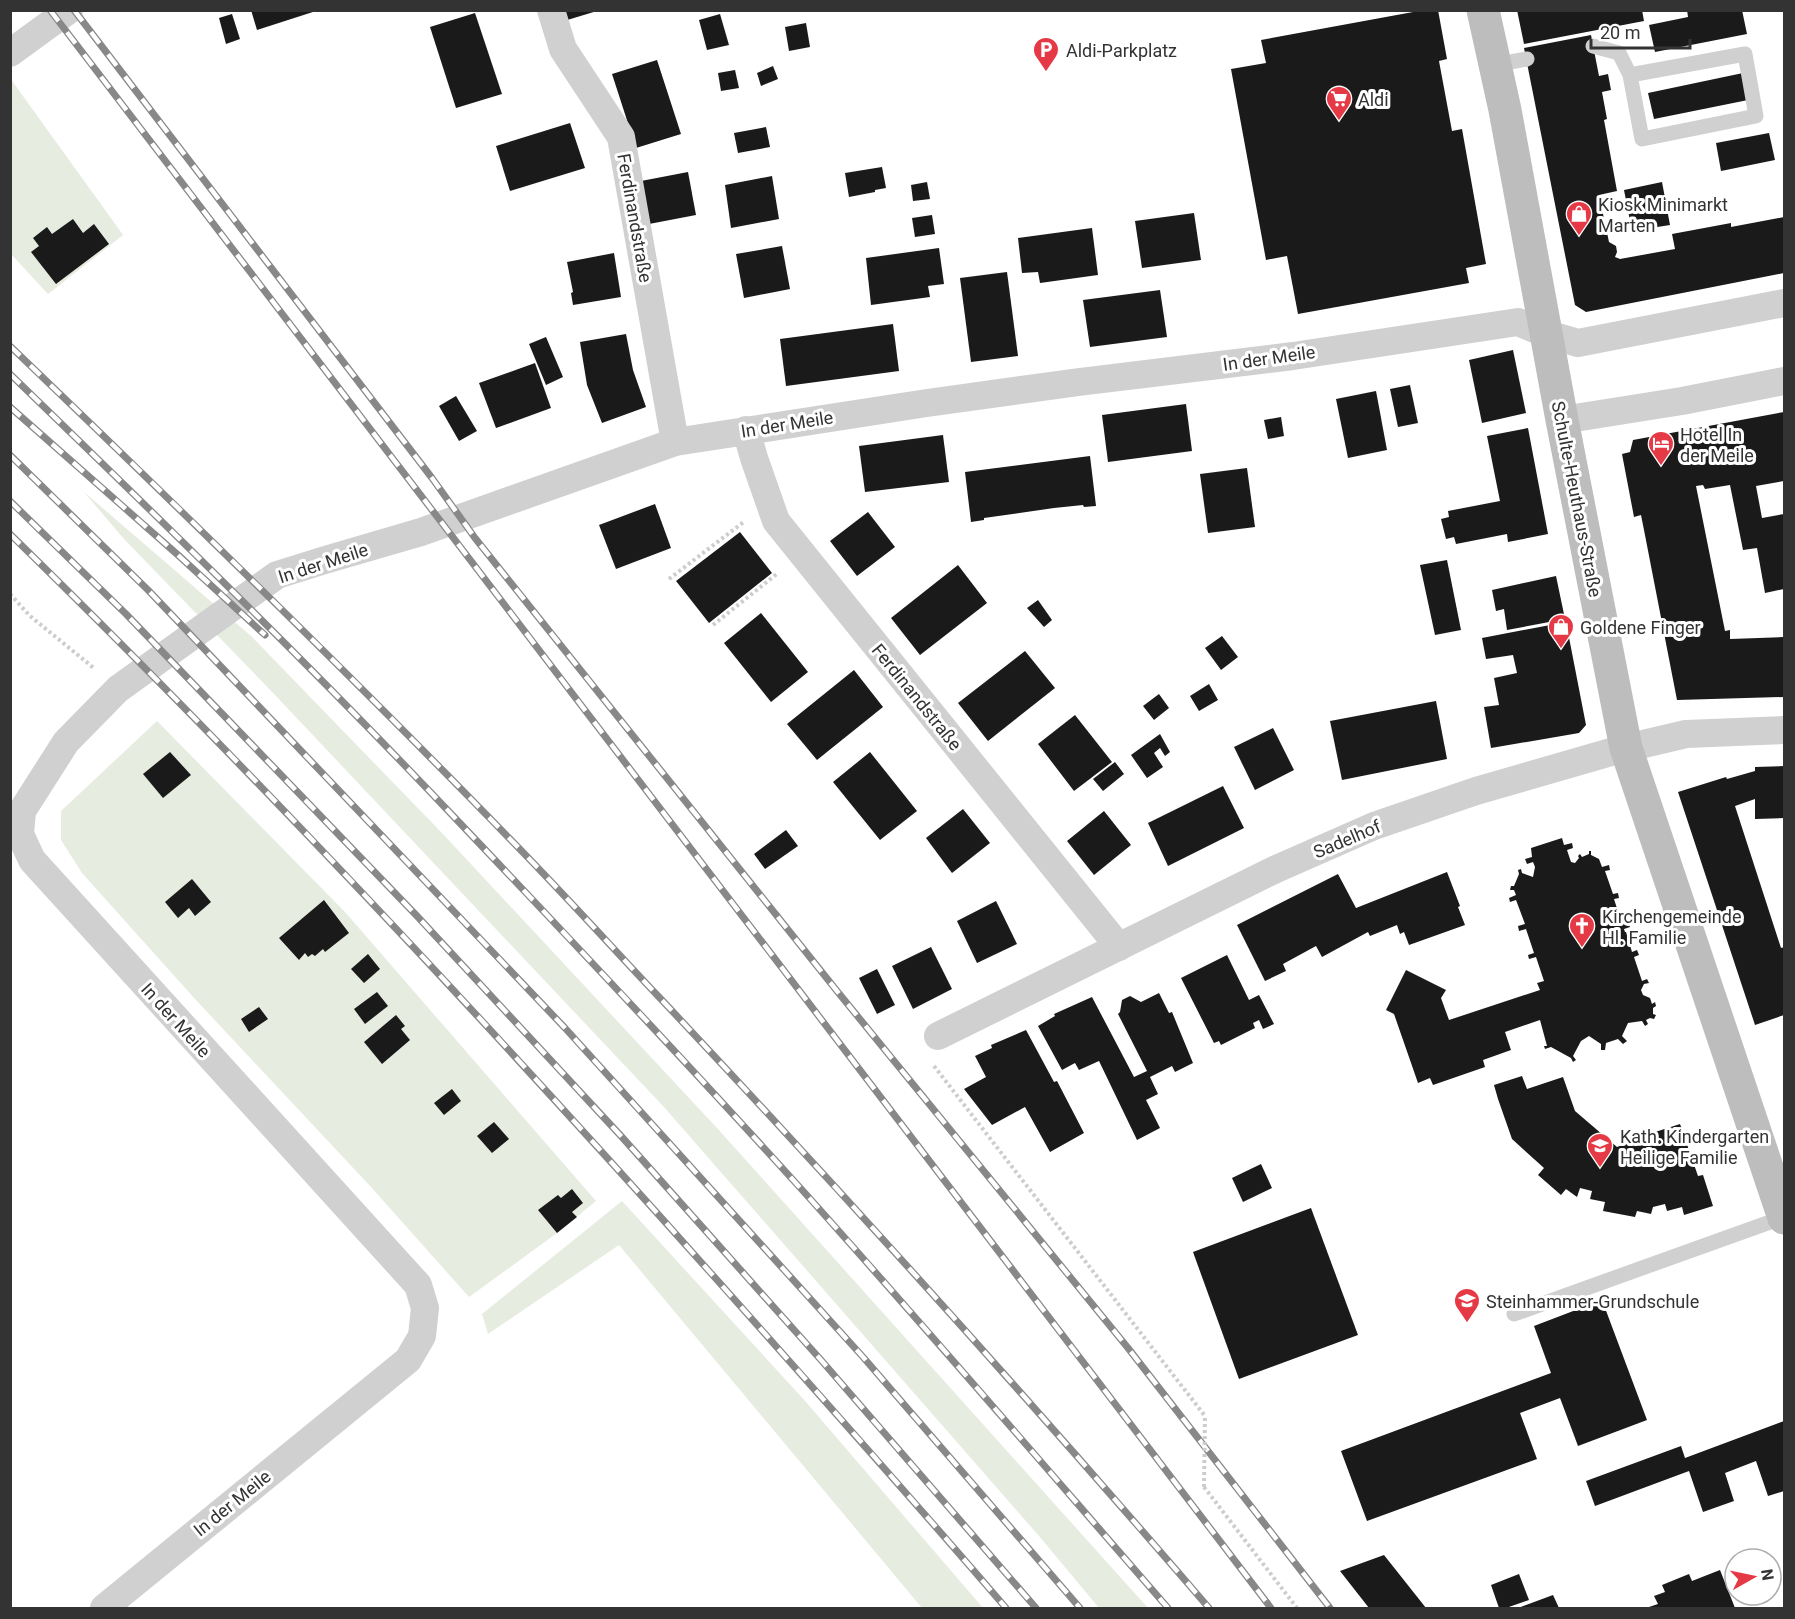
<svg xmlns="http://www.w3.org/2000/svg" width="1795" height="1619" font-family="Roboto,sans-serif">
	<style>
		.green { fill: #e6ecdf }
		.building { fill: #1a1a1a }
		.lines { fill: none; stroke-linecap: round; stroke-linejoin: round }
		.path { stroke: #cdcdcd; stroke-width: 4; stroke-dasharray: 3 3; stroke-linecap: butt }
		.service { stroke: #d0d0d0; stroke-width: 15 }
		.minor { stroke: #d0d0d0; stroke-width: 28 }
		.secondary { stroke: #bdbdbd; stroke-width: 33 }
		.rail-casing { stroke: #888; stroke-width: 7 }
		.rail { stroke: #fff; stroke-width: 4.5; stroke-dasharray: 14; stroke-linecap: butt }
		.path-bridge { stroke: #cdcdcd; stroke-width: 4; stroke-dasharray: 3 3; stroke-linecap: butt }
		.labels { text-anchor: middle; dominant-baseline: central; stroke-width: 6; stroke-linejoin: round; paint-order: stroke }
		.poi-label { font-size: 18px; fill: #333; stroke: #fff; text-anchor: start }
		.street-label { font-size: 18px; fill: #333; stroke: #fff }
	</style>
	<rect width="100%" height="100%" fill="#fff"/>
	<!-- green -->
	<g class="green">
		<polygon points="10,78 123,235 48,294 11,254"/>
		<polygon points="84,492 251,636 442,833 717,1128 1148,1608 1099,1608 1039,1536 664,1107 275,695 124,539"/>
		<polygon points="157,721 345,912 596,1201 557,1233 469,1297 371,1187 195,999 82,873 61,840 61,811"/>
		<polygon points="622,1201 806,1402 983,1608 922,1608 619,1245 488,1334 482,1314"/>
	</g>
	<!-- building -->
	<g class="building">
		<polygon points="251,10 316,10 316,11 257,30"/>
		<polygon points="561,10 597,10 597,11 564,21"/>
		<polygon points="1424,10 1438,10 1447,59 1439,61 1452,131 1462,129 1486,264 1466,268 1469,283 1298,314 1287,256 1266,260 1231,69 1266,63 1261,40"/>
		<polygon points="1517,10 1642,10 1644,21 1524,44"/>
		<polygon points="1687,10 1742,10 1747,34 1655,52 1649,25 1688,17"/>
		<polygon points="475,13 502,94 456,108 430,27"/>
		<polygon points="232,14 240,39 226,44 219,18"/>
		<polygon points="720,14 729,45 707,50 699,20"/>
		<polygon points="806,23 810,47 789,51 785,27"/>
		<polygon points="1591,35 1599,76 1608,74 1611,90 1602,92 1607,119 1604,120 1617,191 1599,195 1609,242 1616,246 1617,252 1615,257 1620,259 1675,249 1672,234 1731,223 1731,227 1784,217 1784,273 1586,312 1575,305 1524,48"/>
		<polygon points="657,60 681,134 636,148 612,74"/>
		<polygon points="773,66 778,79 761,86 757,73"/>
		<polygon points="735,70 739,88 721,91 718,73"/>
		<polygon points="1743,73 1748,100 1654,119 1648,93"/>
		<polygon points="570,123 585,168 510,191 496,146"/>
		<polygon points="766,127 770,147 738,153 734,133"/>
		<polygon points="1769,133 1775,160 1721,171 1716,143"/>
		<polygon points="882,167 886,188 875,190 875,192 849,197 845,173"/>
		<polygon points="688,172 696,215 649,224 641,181"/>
		<polygon points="772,176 779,219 731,228 725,185"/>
		<polygon points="927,182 930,199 913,201 911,185"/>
		<polygon points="1662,182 1670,225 1632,231 1624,190"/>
		<polygon points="1194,213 1201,260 1142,268 1135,221"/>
		<polygon points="932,215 935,234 915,237 912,218"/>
		<polygon points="73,219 83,233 94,224 109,244 56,284 31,252 39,246 33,238 47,227 52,234"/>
		<polygon points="1092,228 1098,275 1040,283 1038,272 1022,273 1018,238"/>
		<polygon points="782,246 790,289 744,298 736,254"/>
		<polygon points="939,248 944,284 928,286 930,297 871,305 866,258"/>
		<polygon points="614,253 621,297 573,305 571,293 573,292 567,262"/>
		<polygon points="1007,272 1018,356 971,362 960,278"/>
		<polygon points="1160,290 1167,337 1090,347 1083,300"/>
		<polygon points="893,324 899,371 786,386 780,339"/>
		<polygon points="626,334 633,370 646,407 602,423 587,385 580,342"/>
		<polygon points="546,337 563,377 546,385 529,344"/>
		<polygon points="1513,350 1526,413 1482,423 1469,360"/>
		<polygon points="535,363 551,408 496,428 479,383"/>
		<polygon points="1410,385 1418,423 1398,427 1390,389"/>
		<polygon points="1376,391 1387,450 1348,458 1336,399"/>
		<polygon points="456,396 477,431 459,441 439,406"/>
		<polygon points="1186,404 1192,451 1108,462 1102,415"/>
		<polygon points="1784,412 1784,481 1756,486 1762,518 1784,514 1784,589 1765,593 1757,548 1743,550 1730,485 1705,489 1703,485 1696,486 1725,631 1730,630 1730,639 1784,637 1784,697 1677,700 1644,530 1641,515 1634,517 1622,454 1630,452 1633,440"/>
		<polygon points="1281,417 1284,436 1268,439 1264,420"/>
		<polygon points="1528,428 1548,534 1508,542 1507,534 1456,544 1454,537 1446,539 1441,519 1449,517 1448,511 1500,501 1487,436"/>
		<polygon points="943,435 949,482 865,492 859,446"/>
		<polygon points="1090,456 1096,506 1084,507 1083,505 1054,508 984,518 984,520 971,522 965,472"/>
		<polygon points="1247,468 1255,527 1208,533 1200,474"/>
		<polygon points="655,504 671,548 616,569 599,525"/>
		<polygon points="868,512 895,547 857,576 830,541"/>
		<polygon points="740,532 772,573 709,623 676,581"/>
		<polygon points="1447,560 1461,630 1435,635 1420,565"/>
		<polygon points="958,565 987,603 920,655 891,618"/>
		<polygon points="1556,576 1565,619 1507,630 1504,609 1496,611 1492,590"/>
		<polygon points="1038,600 1052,620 1044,627 1027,608"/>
		<polygon points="761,613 808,672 771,702 724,643"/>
		<polygon points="1566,622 1586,725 1579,733 1491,748 1484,707 1499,705 1494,678 1517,673 1513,655 1486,659 1482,638"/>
		<polygon points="1222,636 1238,657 1221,670 1205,648"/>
		<polygon points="1025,651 1055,688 988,741 958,703"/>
		<polygon points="854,670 883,707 817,760 787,724"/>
		<polygon points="1209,684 1218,700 1199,711 1190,696"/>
		<polygon points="1159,694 1169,708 1154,720 1143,706"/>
		<polygon points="1436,701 1447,759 1342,780 1330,721"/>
		<polygon points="1075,715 1112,762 1074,791 1038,744"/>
		<polygon points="1273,728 1294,770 1255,790 1234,747"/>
		<polygon points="1160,734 1170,752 1165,756 1160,748 1154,753 1163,767 1147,778 1131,755"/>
		<polygon points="170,752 191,775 163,798 143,774"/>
		<polygon points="870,752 917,811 880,840 833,782"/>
		<polygon points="1115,762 1124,774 1103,791 1093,779"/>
		<polygon points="1784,766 1784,818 1755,819 1755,799 1735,806 1781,948 1784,947 1784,1015 1755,1025 1678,792 1726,777 1727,779 1755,771 1755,767"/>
		<polygon points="1223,786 1244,828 1168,866 1148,823"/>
		<polygon points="963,809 990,843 952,873 926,838"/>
		<polygon points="1104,811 1131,845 1094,875 1067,841"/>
		<polygon points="786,830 798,846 765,869 754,854"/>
		<polygon points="1562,838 1564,845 1572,843 1573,848 1567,850 1571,862 1575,863 1579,858 1578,856 1580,854 1582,857 1589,854 1589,851 1591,851 1591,855 1599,859 1602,867 1609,865 1610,870 1605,871 1613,894 1618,893 1619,898 1614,899 1622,924 1628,922 1630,927 1624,929 1625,932 1626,932 1632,952 1637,950 1639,955 1634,957 1642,981 1647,979 1649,983 1644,984 1641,990 1643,995 1650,998 1652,1004 1655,1002 1656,1006 1653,1008 1653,1014 1656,1015 1654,1019 1650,1018 1646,1020 1648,1024 1645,1026 1642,1021 1628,1023 1622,1036 1627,1041 1623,1044 1618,1039 1606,1043 1605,1050 1601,1050 1601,1044 1589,1036 1581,1041 1573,1056 1576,1060 1573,1062 1571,1058 1551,1047 1545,1049 1544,1046 1547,1046 1540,1020 1505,1032 1511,1050 1483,1060 1485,1067 1433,1085 1430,1078 1418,1083 1394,1014 1386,1010 1406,970 1446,990 1441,998 1449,1020 1540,990 1537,983 1544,981 1536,957 1529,959 1528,955 1534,953 1526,929 1519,931 1518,926 1525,924 1516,900 1510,902 1509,898 1516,895 1514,890 1510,890 1511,886 1514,886 1519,874 1518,870 1521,869 1522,873 1533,877 1535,867 1533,862 1527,864 1525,859 1532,857 1531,848"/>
		<polygon points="1447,872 1460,906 1458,907 1465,925 1409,945 1404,932 1400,934 1397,925 1370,936 1368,932 1322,957 1316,946 1283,964 1286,971 1265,981 1237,925 1338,874 1356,908"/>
		<polygon points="192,879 211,902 195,916 189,908 178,918 165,902"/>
		<polygon points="324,900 349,933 325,952 323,949 315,956 312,954 308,957 305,953 299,960 279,938"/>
		<polygon points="996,901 1017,944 977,963 957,921"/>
		<polygon points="931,947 952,989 913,1009 892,966"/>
		<polygon points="368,954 380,969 364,983 351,969"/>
		<polygon points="1227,955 1249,1000 1259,995 1274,1024 1263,1029 1259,1020 1253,1023 1255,1028 1221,1045 1219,1041 1214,1043 1181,978"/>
		<polygon points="877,969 895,1005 877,1014 859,978"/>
		<polygon points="377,992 388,1006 365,1024 354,1009"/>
		<polygon points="1159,993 1169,1013 1172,1012 1193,1063 1175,1072 1172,1066 1150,1077 1158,1094 1146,1100 1160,1128 1137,1140 1099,1061 1079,1070 1075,1063 1062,1070 1038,1026 1055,1016 1054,1014 1092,997 1134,1077 1147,1071 1118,1014 1120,1012 1122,1000 1130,996 1141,1002"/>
		<polygon points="259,1007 268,1019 249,1032 241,1019"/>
		<polygon points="396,1015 405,1026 401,1029 410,1040 382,1064 364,1042"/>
		<polygon points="1026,1030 1054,1082 1057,1081 1084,1133 1050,1152 1025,1107 992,1125 964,1089 986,1077 975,1056 992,1048 991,1045"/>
		<polygon points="1522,1076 1527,1089 1563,1077 1575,1111 1617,1147 1622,1145 1621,1143 1680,1124 1698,1176 1703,1175 1713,1206 1684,1215 1682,1207 1667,1211 1665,1204 1653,1207 1651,1214 1637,1211 1635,1217 1603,1211 1605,1202 1590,1199 1592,1191 1580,1188 1577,1197 1566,1189 1561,1195 1538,1175 1544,1168 1512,1139 1498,1099 1494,1085"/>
		<polygon points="452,1089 461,1101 444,1115 434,1103"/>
		<polygon points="494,1122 509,1139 492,1153 477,1136"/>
		<polygon points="1261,1164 1272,1188 1243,1202 1232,1178"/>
		<polygon points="572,1189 583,1203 572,1212 577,1217 557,1233 538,1210 558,1195 561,1198"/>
		<polygon points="1311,1208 1358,1335 1239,1379 1193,1252"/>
		<polygon points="1602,1300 1647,1420 1578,1446 1560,1398 1520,1413 1537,1459 1367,1521 1341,1451 1551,1373 1534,1326"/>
		<polygon points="1784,1421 1784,1491 1768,1496 1756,1461 1725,1473 1734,1501 1703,1512 1689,1471 1595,1506 1586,1481 1681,1446 1685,1458"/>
		<polygon points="1384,1555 1426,1608 1369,1608 1340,1571"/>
		<polygon points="1720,1570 1735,1608 1646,1608 1658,1604 1654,1596 1665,1592 1662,1585 1689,1574 1692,1581"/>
		<polygon points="1519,1574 1529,1600 1506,1608 1499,1608 1491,1585"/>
		<polygon points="1553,1595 1559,1608 1518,1608"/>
	</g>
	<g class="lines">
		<!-- path -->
		<g class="path">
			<polyline points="669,579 745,521"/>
			<polyline points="10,594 30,616 95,669"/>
			<polyline points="713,625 778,573"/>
			<polyline points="934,1066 1205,1416"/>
			<polyline points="1204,1487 1297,1608"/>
		</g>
		<!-- service -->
		<g class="service">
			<polyline points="1593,46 1619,53 1630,75 1745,54 1756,116 1642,139 1630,75"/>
			<polyline points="1494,65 1527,59"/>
			<polyline points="1514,1314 1784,1217"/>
		</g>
		<!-- minor -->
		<g class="minor">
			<polyline points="551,10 563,49 621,137 675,442"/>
			<polyline points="10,53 69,10"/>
			<polyline points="1562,420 1682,401 1784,381"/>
			<polyline points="746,430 754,458 776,521 1119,947"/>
			<polyline points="938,1036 1274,870 1374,826 1476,791 1618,750 1686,734 1784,730"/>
			<polyline points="104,1608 408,1360 422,1336 425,1308 418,1285 32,860 20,834 22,811 66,742 118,689 277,575 325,560 421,532 675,442 927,403 1079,382 1293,356 1518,322 1547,334 1578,343 1784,303"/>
		</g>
		<!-- secondary -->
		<polyline class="secondary" points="1483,10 1505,110 1562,420 1626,748 1784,1218"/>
		<defs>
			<g id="rail">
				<polyline points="50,10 1271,1608"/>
				<polyline points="74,10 432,478 475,538 837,991 1128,1348 1330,1608"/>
				<path d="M10,346c169,162 336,324 499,492 51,52 100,106 150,159 188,200 371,403 550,611"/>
				<path d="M10,374c151,146 302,293 446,445 117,123 234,247 348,373 123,137 243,277 364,416"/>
				<polyline points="10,407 178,555 265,635"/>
				<polyline points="10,455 148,590 565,1028 863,1357 1080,1608"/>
				<polyline points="10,501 126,614 417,916 621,1136 821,1360 1036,1608"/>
				<path d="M10,534c243,237 474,485 699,737 100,112 200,224 297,337"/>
			</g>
		</defs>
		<!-- rail casing -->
		<use href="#rail" class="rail-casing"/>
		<!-- rail -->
		<use href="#rail" class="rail"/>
		<!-- path-bridge -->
		<polyline class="path-bridge" points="1204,1487 1205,1416"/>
	</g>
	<!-- icons -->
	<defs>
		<symbol id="parking-pin" viewBox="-11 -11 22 30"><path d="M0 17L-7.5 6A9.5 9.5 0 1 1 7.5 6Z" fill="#e63946" stroke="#fff"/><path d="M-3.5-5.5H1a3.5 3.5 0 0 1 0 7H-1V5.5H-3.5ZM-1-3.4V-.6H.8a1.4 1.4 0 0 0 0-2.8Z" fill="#fff"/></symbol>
		<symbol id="supermarket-pin" viewBox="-11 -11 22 30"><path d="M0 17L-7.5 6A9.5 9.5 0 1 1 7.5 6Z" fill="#e63946" stroke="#fff"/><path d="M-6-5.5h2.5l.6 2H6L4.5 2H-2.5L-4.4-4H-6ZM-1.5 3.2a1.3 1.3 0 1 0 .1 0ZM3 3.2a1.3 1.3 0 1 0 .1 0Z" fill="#fff"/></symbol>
		<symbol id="shop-pin" viewBox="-11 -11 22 30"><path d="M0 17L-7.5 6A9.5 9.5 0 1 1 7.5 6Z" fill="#e63946" stroke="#fff"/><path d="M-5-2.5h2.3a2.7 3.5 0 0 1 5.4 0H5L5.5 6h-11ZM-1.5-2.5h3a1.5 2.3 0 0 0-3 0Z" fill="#fff"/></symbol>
		<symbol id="hotel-pin" viewBox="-11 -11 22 30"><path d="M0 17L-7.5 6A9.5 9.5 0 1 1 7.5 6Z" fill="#e63946" stroke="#fff"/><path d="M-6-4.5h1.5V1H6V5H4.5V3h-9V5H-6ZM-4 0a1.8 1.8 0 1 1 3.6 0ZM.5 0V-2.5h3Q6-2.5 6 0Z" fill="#fff"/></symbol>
		<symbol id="church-pin" viewBox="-11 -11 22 30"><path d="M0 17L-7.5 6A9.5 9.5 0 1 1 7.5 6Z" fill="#e63946" stroke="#fff"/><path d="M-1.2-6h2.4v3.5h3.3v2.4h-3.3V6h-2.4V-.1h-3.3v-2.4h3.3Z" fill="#fff"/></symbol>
		<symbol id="school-pin" viewBox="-11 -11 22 30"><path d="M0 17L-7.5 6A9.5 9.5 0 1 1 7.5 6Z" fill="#e63946" stroke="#fff"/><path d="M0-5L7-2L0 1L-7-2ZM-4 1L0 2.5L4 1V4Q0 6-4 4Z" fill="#fff"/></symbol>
	</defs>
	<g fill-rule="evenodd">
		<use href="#parking-pin" x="1031" y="35" width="30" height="40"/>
		<use href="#supermarket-pin" x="1324" y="84" width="30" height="40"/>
		<use href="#shop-pin" x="1564" y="199" width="30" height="40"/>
		<use href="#hotel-pin" x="1646" y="429" width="30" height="40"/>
		<use href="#shop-pin" x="1546" y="612" width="30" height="40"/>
		<use href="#church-pin" x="1567" y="911" width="30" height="40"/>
		<use href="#school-pin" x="1585" y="1131" width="30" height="40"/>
		<use href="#school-pin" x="1452" y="1286" width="30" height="40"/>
	</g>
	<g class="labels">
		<!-- poi labels -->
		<g class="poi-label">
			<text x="1066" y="50">Aldi-Parkplatz</text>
			<text x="1358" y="99">Aldi</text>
			<text x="1598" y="204">Kiosk Minimarkt<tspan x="1598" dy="21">Marten</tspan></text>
			<text x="1680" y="434">Hotel In<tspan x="1680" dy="21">der Meile</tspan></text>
			<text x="1580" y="627">Goldene Finger</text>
			<text x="1602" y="916">Kirchengemeinde<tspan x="1602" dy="21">Hl. Familie</tspan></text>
			<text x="1620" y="1136">Kath. Kindergarten<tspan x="1620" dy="21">Heilige Familie</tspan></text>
			<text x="1486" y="1301">Steinhammer-Grundschule</text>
		</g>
		<!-- street labels -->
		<g class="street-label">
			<text transform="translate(635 218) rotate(80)">Ferdinandstraße</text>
			<text transform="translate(1269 358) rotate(-8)">In der Meile</text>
			<text transform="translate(787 424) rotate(-9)">In der Meile</text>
			<text transform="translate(1577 499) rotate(79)">Schulte-Heuthaus-Straße</text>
			<text transform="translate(323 563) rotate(-18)">In der Meile</text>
			<text transform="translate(917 697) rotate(51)">Ferdinandstraße</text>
			<text transform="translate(1347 839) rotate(-23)">Sadelhof</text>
			<text transform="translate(176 1020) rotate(48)">In der Meile</text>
			<text transform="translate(232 1503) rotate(-39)">In der Meile</text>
		</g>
	</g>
	<!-- border -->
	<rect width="1795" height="1619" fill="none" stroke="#333333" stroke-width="24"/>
	<!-- north arrow -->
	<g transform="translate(1753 1577) rotate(81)"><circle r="28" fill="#ffffff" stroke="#adadad" stroke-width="1.5"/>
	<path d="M0-4.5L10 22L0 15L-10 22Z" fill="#e63946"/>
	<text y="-9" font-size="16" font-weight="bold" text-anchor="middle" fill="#333333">N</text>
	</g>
	<!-- scale -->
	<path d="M1591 39v9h99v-9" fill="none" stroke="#333333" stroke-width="3"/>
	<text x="1600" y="39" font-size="18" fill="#333333" stroke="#ffffff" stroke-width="4.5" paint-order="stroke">20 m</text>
</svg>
